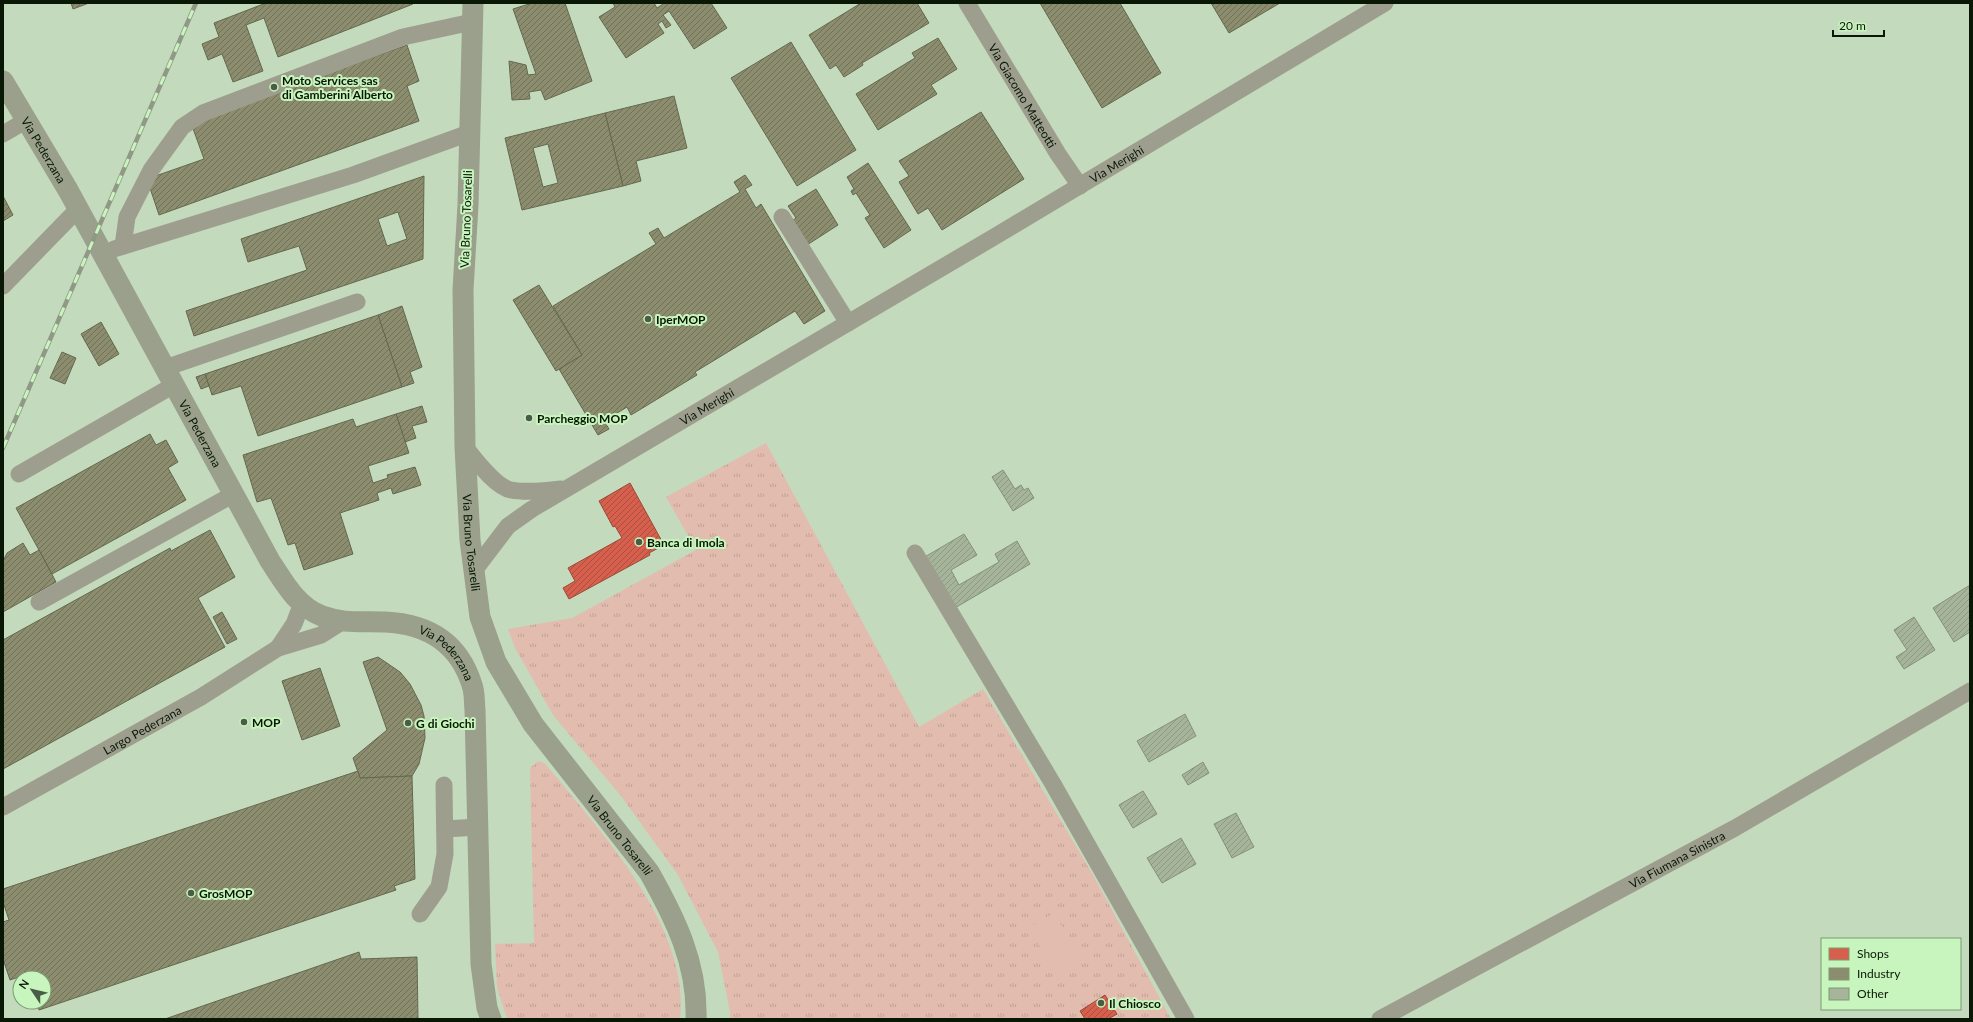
<svg xmlns="http://www.w3.org/2000/svg" width="1973" height="1022" font-family="Lato,sans-serif">
	<style>
		.grass { fill: url(#grass-tufts) }
		.pitch { fill: #e3bcb0 }
		.shops { fill: url(#shops-hatch); stroke: #984a37 }
		.industry { fill: url(#industry-hatch); stroke: #64694e; fill-rule: evenodd }
		.building { fill: url(#building-hatch); stroke: #859178 }
		.lines { fill: none; stroke-linecap: round; stroke-linejoin: round }
		.minor { stroke: #9d9e8e; stroke-width: 17 }
		.major { stroke: #9aa08b; stroke-width: 21 }
		.rail-casing { stroke: #909986; stroke-width: 4.5 }
		.rail { stroke: #c8f4bd; stroke-width: 3; stroke-dasharray: 9; stroke-linecap: butt }
		.poi-dot { fill: #495c45; stroke: #c8f4bd; stroke-width: 1.5 }
		.labels { text-anchor: middle; dominant-baseline: central; stroke-width: 4; stroke-linejoin: round; paint-order: stroke }
		.poi-label { font-size: 12px; font-weight: bold; fill: #081805; stroke: #c8f4bd; text-anchor: start }
		.street-label { font-size: 12px; fill: #081805; stroke: #c8f4bd }
	</style>
	<defs>
		<pattern id="grass-tufts" width="24" height="20" patternUnits="userSpaceOnUse"><rect width="24" height="20" fill="#e3bcb0"/><path d="M3 7l-1-3M5 7V3M7 7l1-3M15 17l-1-3M17 17v-4M19 17l1-3" fill="none" stroke="#c1a196"/></pattern>
		<pattern id="shops-hatch" width="6" height="6" patternUnits="userSpaceOnUse"><rect width="6" height="6" fill="#d6604d"/><path d="M-1 1l2-2M0 6l6-6M5 7l2-2" fill="none" stroke="#ac4e3e"/></pattern>
		<pattern id="industry-hatch" width="6" height="6" patternUnits="userSpaceOnUse"><rect width="6" height="6" fill="#8c8c6e"/><path d="M-1 1l2-2M0 6l6-6M5 7l2-2" fill="none" stroke="#707158"/></pattern>
		<pattern id="building-hatch" width="6" height="6" patternUnits="userSpaceOnUse"><rect width="6" height="6" fill="#a6b49a"/><path d="M-1 1l2-2M0 6l6-6M5 7l2-2" fill="none" stroke="#8d9a83"/></pattern>
	</defs>
	<rect width="100%" height="100%" fill="#c3dabd"/>
	<!-- grass -->
	<g class="grass">
		<polygon points="766,443 919,727 983,689 1093,875 1171,1019 730,1019 730,1012 718,952 678,875 621,796 553,715 515,648 508,629 572,618 696,550 666,497"/>
		<path d="M538,761l6,2 9,10c52,64 138,157 127,246h-173l-10,-32 -2,-43 39,-1 -4,-175z"/>
	</g>
	<!-- pitch -->
	<polygon class="pitch" points="1054,913 1080,957 1055,972 1029,928"/>
	<!-- shops -->
	<g class="shops">
		<polygon points="630,483 664,545 649,553 650,555 569,599 563,588 575,581 568,568 622,538 615,526 613,527 599,501"/>
		<polygon points="1105,995 1117,1014 1108,1019 1085,1019 1080,1011"/>
	</g>
	<!-- industry -->
	<g class="industry">
		<polygon points="71,3 89,3 73,9"/>
		<polygon points="266,3 413,3 413,4 278,57 264,18 246,25 263,71 233,82 222,54 208,60 202,44 219,37 214,23"/>
		<polygon points="532,3 565,3 592,81 545,100 541,90 529,92 530,99 512,100 509,61 526,65 528,75 536,74 513,9"/>
		<polygon points="613,3 654,3 657,8 663,4 662,3 711,3 727,28 694,49 669,11 663,15 671,25 666,28 662,21 658,24 664,33 626,58 599,17 615,7"/>
		<polygon points="861,3 917,3 929,23 862,63 863,65 844,77 836,65 830,69 809,35"/>
		<polygon points="1040,3 1120,3 1161,73 1102,108"/>
		<polygon points="1211,3 1280,3 1229,33"/>
		<polygon points="938,38 957,69 931,85 937,94 878,130 856,94 915,58 912,53"/>
		<polygon points="791,42 856,150 797,186 731,78"/>
		<polygon points="407,45 419,81 407,86 419,121 159,215 147,179 204,159 191,123"/>
		<polygon points="674,96 687,148 636,161 641,181 623,186 605,113"/>
		<polygon points="981,112 1024,179 942,230 928,208 918,214 899,182 909,176 899,161"/>
		<path d="M605,113l18,73 -101,24 -17,-72zM548,144l10,39 -15,4 -10,-39z"/>
		<polygon points="868,163 911,230 884,248 865,218 870,215 856,193 853,195 851,191 854,189 847,177"/>
		<polygon points="745,175 752,185 745,189 756,208 761,204 825,311 804,324 795,311 695,372 697,375 631,415 627,407 604,421 609,429 598,435 559,369 582,355 553,306 656,244 649,233 658,228 664,238 740,192 734,182"/>
		<path d="M424,176l-1,83 -229,77 -8,-25 121,-41 -8,-24 -51,16 -7,-23zM398,212l9,27 -20,7 -9,-27z"/>
		<polygon points="816,189 838,225 807,245 792,221 796,218 788,206"/>
		<polygon points="3,196 13,215 3,221"/>
		<polygon points="539,285 582,355 556,371 513,300"/>
		<polygon points="402,306 422,367 410,372 414,383 402,387 378,315"/>
		<polygon points="378,315 402,387 258,436 241,386 212,395 205,374"/>
		<polygon points="101,322 119,354 99,366 81,334"/>
		<polygon points="62,352 76,358 65,384 50,378"/>
		<polygon points="205,374 209,386 201,389 196,377"/>
		<polygon points="422,406 427,422 412,426 416,438 405,442 396,414"/>
		<polygon points="396,414 409,453 368,466 373,483 388,478 387,475 415,467 421,485 393,494 391,488 377,493 379,500 340,513 353,554 304,570 295,543 288,545 271,498 257,502 243,455 353,419 356,427"/>
		<polygon points="150,434 156,445 166,440 178,462 168,468 186,500 52,574 16,508"/>
		<polygon points="210,530 235,577 198,598 225,647 3,769 3,640 170,548 171,551"/>
		<polygon points="23,543 30,555 39,550 56,582 3,612 3,561 7,553"/>
		<polygon points="222,612 237,639 227,644 213,617"/>
		<polygon points="378,657 400,672 410,684 421,705 424,716 425,738 419,764 412,776 360,778 353,758 387,730 363,662"/>
		<polygon points="320,668 340,726 302,740 282,681"/>
		<polygon points="358,771 360,778 412,776 415,879 394,886 396,890 39,1010 37,1002 44,1002 44,978 29,978 27,974 10,980 3,959 3,922 9,920 3,902 3,889"/>
		<polygon points="359,952 361,959 417,957 418,1019 165,1019"/>
	</g>
	<!-- building -->
	<g class="building">
		<polygon points="1003,470 1015,489 1021,485 1024,490 1028,488 1034,498 1013,511 992,477"/>
		<polygon points="964,534 977,555 951,570 959,585 999,562 995,554 1017,541 1030,564 953,609 923,558"/>
		<polygon points="1970,585 1970,632 1954,642 1933,608"/>
		<polygon points="1914,617 1935,650 1904,669 1896,657 1907,650 1894,630"/>
		<polygon points="1185,714 1196,736 1149,762 1137,741"/>
		<polygon points="1203,762 1209,773 1188,785 1182,775"/>
		<polygon points="1143,791 1157,814 1133,828 1119,805"/>
		<polygon points="1236,813 1254,847 1232,858 1214,824"/>
		<polygon points="1181,838 1196,864 1162,883 1147,858"/>
	</g>
	<g class="lines">
		<!-- minor -->
		<g class="minor">
			<path id="s1" d="M967,3l91,151 22,32"/>
			<polyline points="3,134 27,120"/>
			<polyline points="782,217 848,323"/>
			<polyline points="123,246 127,217 151,170 182,127 203,113 403,37 472,22"/>
			<polyline points="114,249 353,175 469,133"/>
			<polyline points="3,286 78,209"/>
			<polyline points="165,368 357,302"/>
			<path d="M465,447c10,12 30,40 46,43 16,3 34,1 50,-1"/>
			<polyline points="19,474 174,385"/>
			<polyline points="915,553 1053,784 1186,1019"/>
			<path id="s2" d="M473,572l35,-46 24,-17 462,-272 391,-234"/>
			<polyline points="39,602 234,494"/>
			<polyline points="278,648 294,624 302,603"/>
			<path id="s3" d="M3,807l198,-110 77,-49 43,-13 22,-14"/>
			<polyline points="445,829 478,827"/>
			<polyline points="420,914 439,887 445,854 444,785"/>
			<path id="s4" d="M1380,1019l355,-191 235,-137"/>
		</g>
		<!-- major -->
		<g class="major">
			<path id="s5" d="M473,3l-5,202 -5,85 2,157 5,93 10,77 16,45 37,62 116,148c26,46 49,92 47,147"/>
			<path id="s6" d="M3,81l65,109 202,371c14,21 27,46 52,55 21,8 42,5 63,6 43,2 74,21 87,63 3,8 2,17 3,25l6,254 6,44 4,11"/>
		</g>
		<defs>
			<polyline id="rail" points="3,448 196,3"/>
		</defs>
		<!-- rail casing -->
		<use href="#rail" class="rail-casing"/>
		<!-- rail -->
		<use href="#rail" class="rail"/>
	</g>
	<!-- markers -->
	<g class="poi-dot">
		<circle cx="274" cy="87" r="4"/>
		<circle cx="648" cy="319" r="4"/>
		<circle cx="529" cy="418" r="4"/>
		<circle cx="639" cy="542" r="4"/>
		<circle cx="244" cy="722" r="4"/>
		<circle cx="408" cy="723" r="4"/>
		<circle cx="191" cy="893" r="4"/>
		<circle cx="1101" cy="1003" r="4"/>
	</g>
	<g class="labels">
		<!-- poi labels -->
		<g class="poi-label">
			<text x="282" y="80">Moto Services sas<tspan x="282" dy="14">di Gamberini Alberto</tspan></text>
			<text x="656" y="319">IperMOP</text>
			<text x="537" y="418">Parcheggio MOP</text>
			<text x="647" y="542">Banca di Imola</text>
			<text x="252" y="722">MOP</text>
			<text x="416" y="723">G di Giochi</text>
			<text x="199" y="893">GrosMOP</text>
			<text x="1109" y="1003">Il Chiosco</text>
		</g>
		<!-- street labels -->
		<g class="street-label">
			<text stroke="none"><textPath href="#s1" startOffset="108">Via Giacomo Matteotti</textPath></text>
			<text stroke="none"><textPath href="#s6" startOffset="80">Via Pederzana</textPath></text>
			<text stroke="none"><textPath href="#s2" startOffset="766">Via Merighi</textPath></text>
			<text transform="translate(466 219) rotate(-88)">Via Bruno Tosarelli</text>
			<text stroke="none"><textPath href="#s2" startOffset="290">Via Merighi</textPath></text>
			<text stroke="none"><textPath href="#s6" startOffset="404">Via Pederzana</textPath></text>
			<text stroke="none"><textPath href="#s5" startOffset="540">Via Bruno Tosarelli</textPath></text>
			<text stroke="none"><textPath href="#s6" startOffset="763">Via Pederzana</textPath></text>
			<text stroke="none"><textPath href="#s3" startOffset="159">Largo Pederzana</textPath></text>
			<text stroke="none"><textPath href="#s5" startOffset="876">Via Bruno Tosarelli</textPath></text>
			<text stroke="none"><textPath href="#s4" startOffset="337">Via Fiumana Sinistra</textPath></text>
		</g>
	</g>
	<!-- border -->
	<rect width="1973" height="1022" fill="none" stroke="#081805" stroke-width="8"/>
	<!-- legend -->
	<rect x="1821" y="938" width="140" height="72" fill="#c8f4bd" stroke="#7b9c73"/>
	<rect x="1829" y="948" width="20" height="12" fill="#d6604d" stroke="#7b9c73"/>
	<text x="1857" y="958" font-size="12" fill="#081805">Shops</text>
	<rect x="1829" y="968" width="20" height="12" fill="#8c8c6e" stroke="#7b9c73"/>
	<text x="1857" y="978" font-size="12" fill="#081805">Industry</text>
	<rect x="1829" y="988" width="20" height="12" fill="#a6b49a" stroke="#7b9c73"/>
	<text x="1857" y="998" font-size="12" fill="#081805">Other</text>
	<!-- north arrow -->
	<g transform="translate(32 990) rotate(305)"><circle r="19" fill="#c8f4bd" stroke="#7b9c73"/>
	<path d="M0-3L7 15L0 10L-7 15Z" fill="#495c45"/>
	<text y="-6" font-size="11" font-weight="bold" text-anchor="middle" fill="#081805">N</text>
	</g>
	<!-- scale -->
	<path d="M1833 30v6h51v-6" fill="none" stroke="#081805" stroke-width="2"/>
	<text x="1839" y="30" font-size="12" fill="#081805" stroke="#c8f4bd" stroke-width="3" paint-order="stroke">20 m</text>
</svg>
